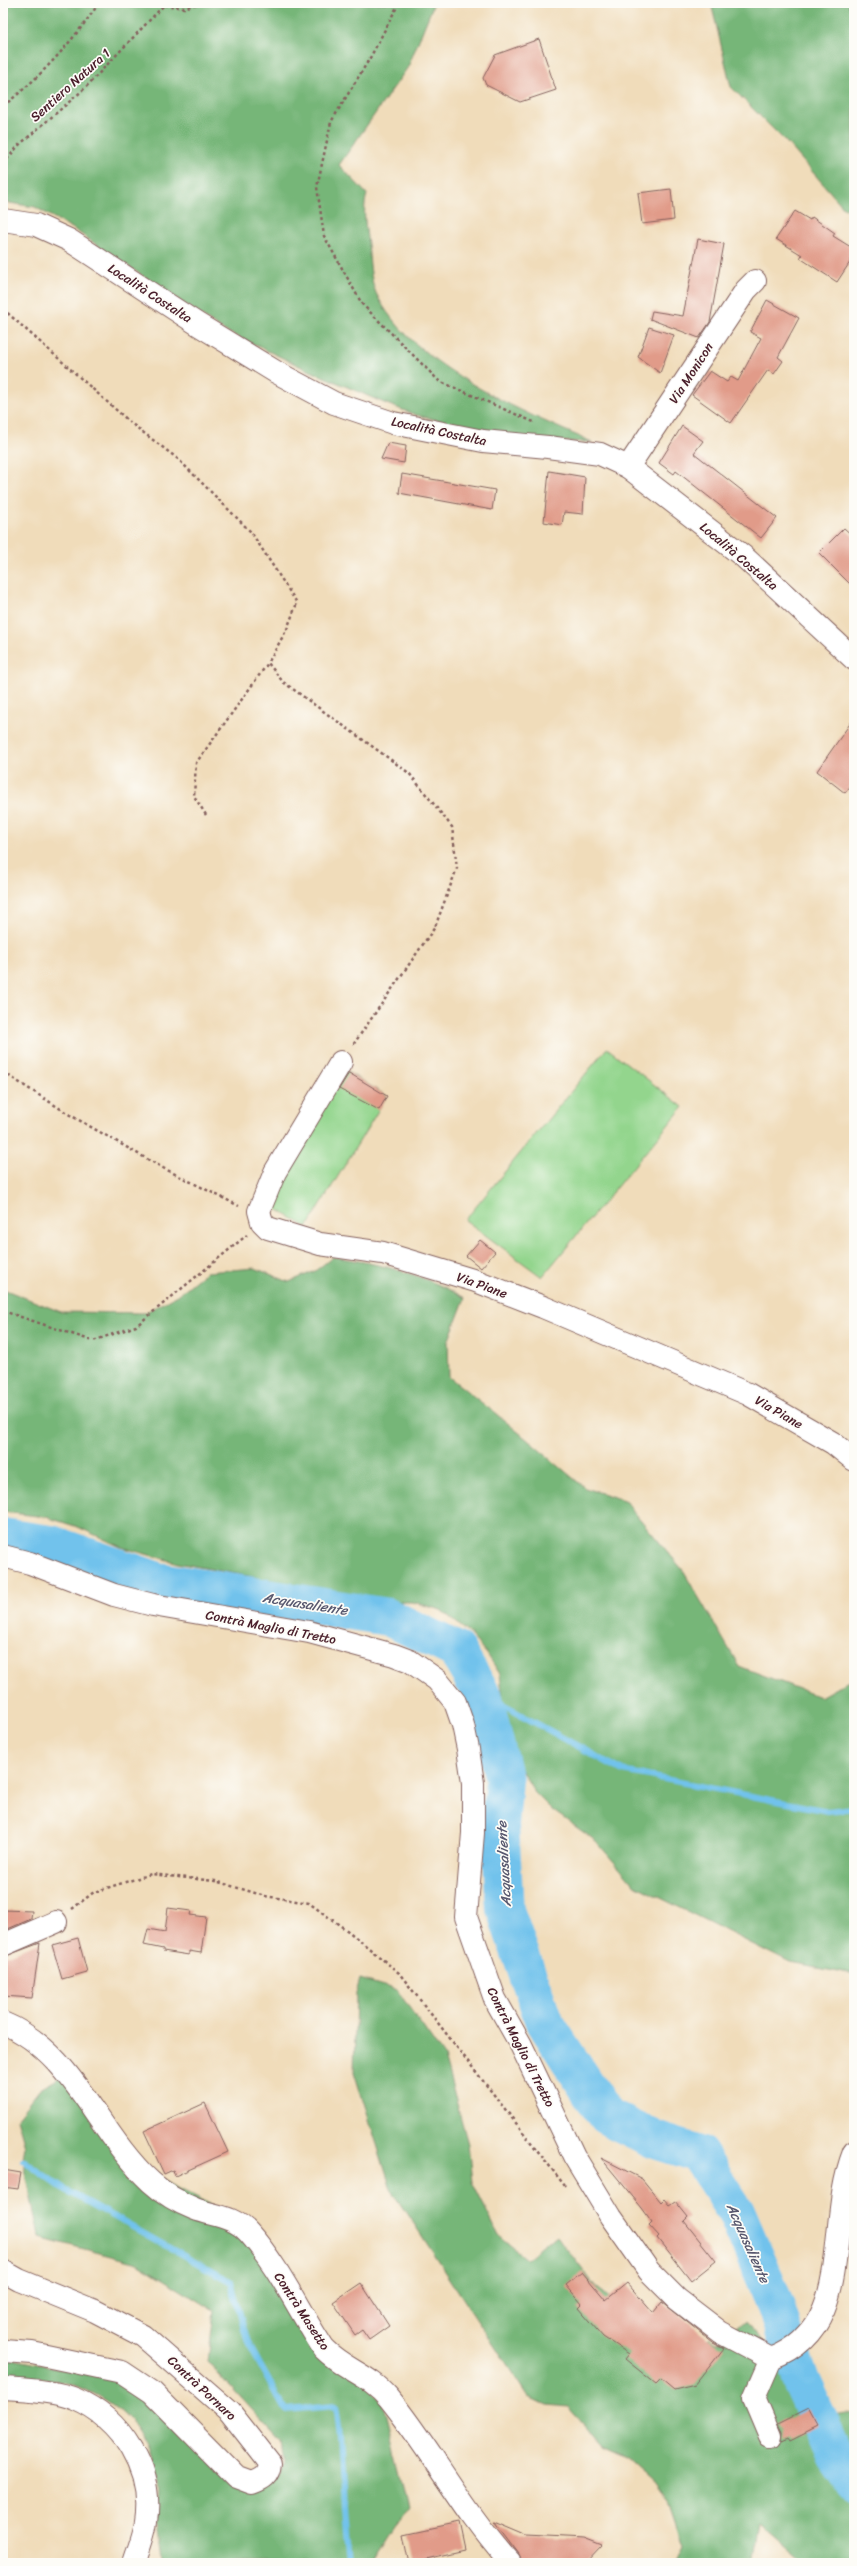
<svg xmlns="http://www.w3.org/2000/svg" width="857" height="2566" font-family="Sriracha,sans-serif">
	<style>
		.green { fill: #93d58d; stroke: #6e7a5c }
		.forest { fill: #76b678; stroke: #606a52 }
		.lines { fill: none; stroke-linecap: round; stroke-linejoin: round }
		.stream { stroke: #71c2ec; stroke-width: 6 }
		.river { stroke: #71c2ec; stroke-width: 38 }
		.building { fill: #e19b89 }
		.minor-casing { stroke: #84615d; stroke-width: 24 }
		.path { stroke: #84615d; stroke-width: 2.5; stroke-dasharray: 3 3; stroke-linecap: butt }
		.minor { stroke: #fff; stroke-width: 22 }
		.labels { text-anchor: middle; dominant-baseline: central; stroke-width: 3.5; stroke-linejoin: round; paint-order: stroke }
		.street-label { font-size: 13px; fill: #4a1f2b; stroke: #fdfcf7 }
		.water-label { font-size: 14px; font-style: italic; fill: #58586f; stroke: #fdfcf7 }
	</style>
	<rect width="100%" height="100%" fill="#fdfcf7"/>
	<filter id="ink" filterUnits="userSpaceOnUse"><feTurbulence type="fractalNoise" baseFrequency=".025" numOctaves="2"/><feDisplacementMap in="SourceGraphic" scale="8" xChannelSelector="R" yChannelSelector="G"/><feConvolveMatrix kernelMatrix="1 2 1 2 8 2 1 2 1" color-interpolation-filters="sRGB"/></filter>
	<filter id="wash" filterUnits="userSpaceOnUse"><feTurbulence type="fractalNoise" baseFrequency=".012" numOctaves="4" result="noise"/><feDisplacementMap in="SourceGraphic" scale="16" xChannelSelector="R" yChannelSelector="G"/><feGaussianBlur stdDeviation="0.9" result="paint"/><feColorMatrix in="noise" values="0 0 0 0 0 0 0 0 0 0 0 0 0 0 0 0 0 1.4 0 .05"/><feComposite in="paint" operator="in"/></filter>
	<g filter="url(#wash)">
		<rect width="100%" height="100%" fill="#f0dcba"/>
		<!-- green -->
		<g class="green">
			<polygon points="607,1048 683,1107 542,1277 465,1220"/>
			<polygon points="341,1068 387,1096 307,1227 264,1202"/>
		</g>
		<!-- forest -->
		<g class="forest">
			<path d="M3,3h431l-26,64 -69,98 28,29c-5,16 -1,34 1,51 2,15 2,34 8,48 34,72 147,119 216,149l-68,-1 -108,-26 -32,-12 -78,-34 -85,-40 -149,-101 -37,-21 -32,-5z"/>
			<polygon points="711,3 854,3 854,209 844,208 789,145 731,87"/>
			<path d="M333,1257c46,6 92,18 132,41l-17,44 1,35 56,44 80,67 39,12 58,69 57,97 81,31 34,-19v297l-64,-12 -157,-79 -37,-43 -44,-31 -17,-17 -13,-22 -13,-16 -9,-81 -13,-20 -19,-22 -27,-22 -28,-8h-33l-35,-5 -70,-16 -97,-18 -57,-16 -43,-20 -32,-10 -43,-5v-223l58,23 83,1 34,-18 28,-23 49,-4 34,14 26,-11z"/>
			<path d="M360,1979l37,11 47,67 24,87 4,38 27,54 28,23 29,-24 39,51 44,34 64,24 6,-7 5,5c13,-4 18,-15 31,-20l24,25 16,28 9,28 13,11 17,3 30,-4v150h-48l-47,-40 -7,40h-77l8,-17 -14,-42 -18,-25 -26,-23 -22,-10 -35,-39 -21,-2 -19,-8 -137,-208 -37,-117 2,-79z"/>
			<path d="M70,2072l86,105 83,42 66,97 79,88 25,103c-13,8 -29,41 -40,56h-207c-1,-14 -4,-28 -5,-42 0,-13 3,-28 1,-40 -17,-82 -79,-103 -155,-107v-17l125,25 96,91h51l8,-13 -3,-20 -72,-78 6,-51 -77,-48 -98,-26 -16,-79 2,-12 -8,-28 23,-29z"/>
		</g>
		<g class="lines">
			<!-- stream -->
			<g class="stream">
				<polyline points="481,1693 623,1771 828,1811 854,1808"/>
				<path d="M23,2160l39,28 169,94 17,61 37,67 51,-4c9,52 5,104 13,157"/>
			</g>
			<!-- river -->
			<polyline class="river" points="3,1537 51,1544 158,1581 388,1617 456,1650 484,1698 504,1780 500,1824 505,1910 544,2021 606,2116 655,2140 699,2154 736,2212 770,2291 801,2381 836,2457 854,2482"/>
		</g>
		<g id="blocks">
			<!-- building -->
			<g class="building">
				<polygon points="539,39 556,90 520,102 486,85 483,78 495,55"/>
				<polygon points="671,189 674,220 642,224 638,193"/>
				<polygon points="795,211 810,220 812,217 835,233 833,236 854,249 854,256 837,282 800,258 802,255 776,239"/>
				<polygon points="698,239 724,244 710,322 699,338 650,319 652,311 683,316"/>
				<polygon points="767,300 799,318 778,357 783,361 774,374 768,370 731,423 692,395 710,371 727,382 731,377 738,381 761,338 750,332"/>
				<polygon points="649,327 674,335 660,373 638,357"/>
				<polygon points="682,426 703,441 694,453 777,518 761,538 676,471 674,474 659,463"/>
				<polygon points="388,443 406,446 404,463 381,459"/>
				<polygon points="549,471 585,477 583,514 564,512 562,525 544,522"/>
				<polygon points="402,474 495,490 492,510 399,493"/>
				<polygon points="844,528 854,537 854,588 819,553"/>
				<polygon points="854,718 854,781 845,793 817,771"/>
				<polygon points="349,1073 387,1096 379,1110 339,1089"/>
				<polygon points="480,1240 495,1252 481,1268 466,1256"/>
				<polygon points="168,1908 191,1911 190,1915 206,1917 201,1953 189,1951 189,1955 163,1951 163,1949 144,1945 148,1929 165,1932"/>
				<polygon points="3,1910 32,1911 31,1919 3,1931"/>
				<polygon points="78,1938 87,1972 62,1979 52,1945"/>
				<polygon points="40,1943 32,1998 3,1996 3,1957"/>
				<polygon points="205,2103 228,2152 175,2176 173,2170 164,2174 144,2131"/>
				<polygon points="601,2158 642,2179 661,2202 664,2199 669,2205 675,2201 688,2217 684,2221 716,2261 691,2281 657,2238 659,2236 649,2225 652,2222 642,2208"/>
				<polygon points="3,2170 21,2173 18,2189 3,2187"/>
				<polygon points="582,2272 606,2300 627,2283 653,2313 662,2302 712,2342 724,2348 695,2385 674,2390 661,2379 656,2384 625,2359 629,2354 603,2337 578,2308 582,2304 566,2285"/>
				<polygon points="361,2283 389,2326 369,2340 362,2330 355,2335 333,2302"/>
				<polygon points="808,2409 818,2427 790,2441 788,2438 781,2441 782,2432 778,2424"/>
				<polygon points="459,2522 465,2550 425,2559 426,2563 409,2563 403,2534"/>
				<polygon points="494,2522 525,2535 585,2538 603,2545 586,2563 522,2563 519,2555"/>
			</g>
		</g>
	</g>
	<g filter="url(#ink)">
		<use href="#blocks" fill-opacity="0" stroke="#84615d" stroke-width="1"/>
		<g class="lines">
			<defs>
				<g id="minor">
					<polyline points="3,220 36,225 69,240 199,325 276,372 334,403 393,423 483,441 548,447 600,454 628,467 743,556 854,659"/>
					<polyline points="628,467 746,290 755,281"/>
					<polyline points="341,1062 275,1172 259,1211 262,1222 268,1228 320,1244 383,1253 476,1281 543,1307 748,1394 833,1443 854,1460"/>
					<path d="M3,1556l27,7 84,32 39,10 156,27 85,23 16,6 27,19 18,22 8,23 5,24 5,34v50l-7,84 29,82 26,46 53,111 37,61 38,54 28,28 43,33 51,27c86,-32 53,-131 83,-207"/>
					<polyline points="3,1945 56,1922"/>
					<path d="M3,2023c71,29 94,110 148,159 12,11 29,21 44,27 19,7 39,7 54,24 30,34 50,78 75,116 21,21 46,26 65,49 43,53 75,115 121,165"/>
					<path d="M3,2271l16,9 76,31 48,25 87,76 40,51c-1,13 -7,16 -18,20l-16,-6 -84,-85 -30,-20 -90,-19 -29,-2"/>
					<path d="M3,2388c21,1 53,3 72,11 47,20 79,72 71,123 -2,14 -8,28 -12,41"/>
					<polyline points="770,2436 754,2398 771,2359"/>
				</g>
			</defs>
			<!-- minor casing -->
			<use href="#minor" class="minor-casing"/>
			<!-- path -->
			<g class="path">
				<polyline points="399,3 370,58 331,122 317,187 324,236 362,304 439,381 536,423"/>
				<polyline points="846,3 854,24"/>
				<polyline points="164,5 184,8 200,3"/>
				<path d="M3,106c37,-28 70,-65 96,-103"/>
				<polyline points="3,164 19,145 83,90 166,3"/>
				<polyline points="3,309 132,424 178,459 251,532 297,603 287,629 268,663 283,682 409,773 452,827 457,868 435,927 353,1045"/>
				<polyline points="206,815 194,796 196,763 268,663"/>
				<polyline points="3,1072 70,1115 163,1168 239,1206"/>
				<polyline points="3,1311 93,1341 136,1326 247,1235"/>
				<polyline points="72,1909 94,1892 151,1874 215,1881 265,1896 309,1903 348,1931 399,1973 565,2186"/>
			</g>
			<!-- minor -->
			<use href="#minor" class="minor"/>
		</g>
	</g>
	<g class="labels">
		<!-- street labels -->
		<g class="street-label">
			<text transform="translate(70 85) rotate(-42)">Sentiero Natura 1</text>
			<text transform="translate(150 293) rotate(33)">Località Costalta</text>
			<text transform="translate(691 373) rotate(-57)">Via Monicon</text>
			<text transform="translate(439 431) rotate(12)">Località Costalta</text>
			<text transform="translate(739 556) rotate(40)">Località Costalta</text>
			<text transform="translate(482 1285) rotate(20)">Via Piane</text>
			<text transform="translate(779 1412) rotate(30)">Via Piane</text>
			<text transform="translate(271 1627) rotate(11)">Contrà Maglio di Tretto</text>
			<text transform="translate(521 2047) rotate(63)">Contrà Maglio di Tretto</text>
			<text transform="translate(302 2311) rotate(57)">Contrà Masetto</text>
			<text transform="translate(202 2388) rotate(43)">Contrà Pornaro</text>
		</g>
		<!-- water labels -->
		<g class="water-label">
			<text transform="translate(305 1604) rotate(9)">Acquasaliente</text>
			<text transform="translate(504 1864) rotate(-93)">Acquasaliente</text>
			<text transform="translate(748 2243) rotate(66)">Acquasaliente</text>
		</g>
	</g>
	<!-- margin -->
	<rect width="857" height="2566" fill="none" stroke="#fdfcf7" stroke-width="16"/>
</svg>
